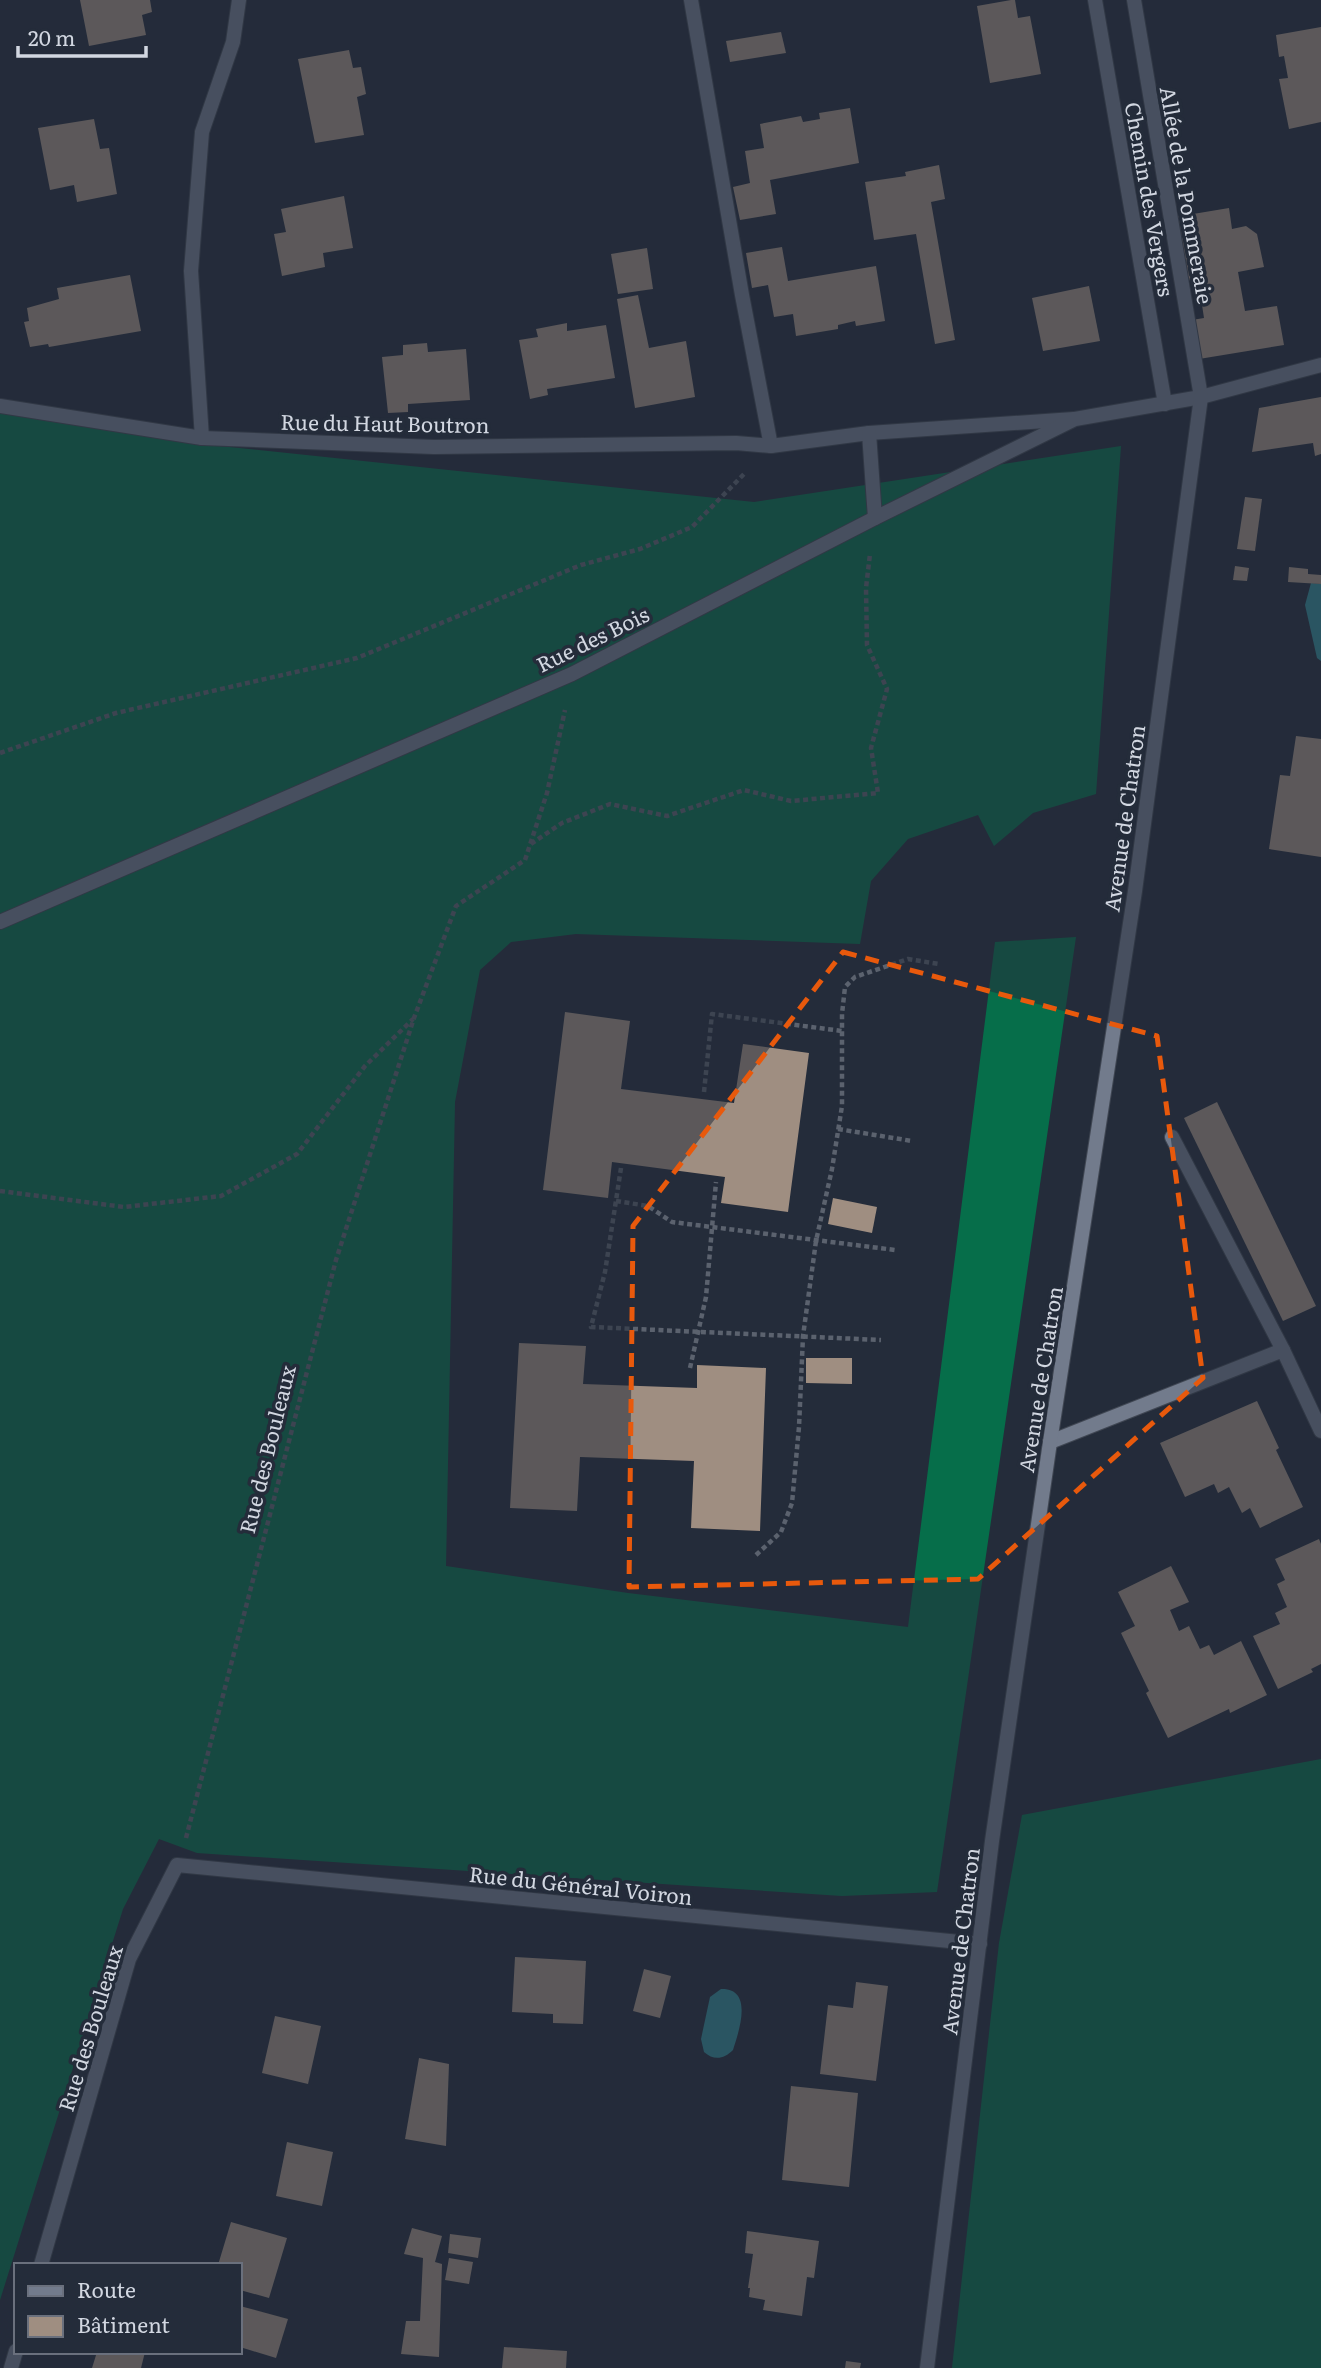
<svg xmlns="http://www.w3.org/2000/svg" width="1321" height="2368" font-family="Literata,serif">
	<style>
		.forest { fill: #066e4a }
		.water { fill: #328793 }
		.building { fill: #9f8e81 }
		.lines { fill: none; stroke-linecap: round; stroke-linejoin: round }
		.service-casing { stroke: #404753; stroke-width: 16 }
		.minor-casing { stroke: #404753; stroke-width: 16 }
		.tertiary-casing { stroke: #404753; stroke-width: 16 }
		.path { stroke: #5b626e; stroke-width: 4.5; stroke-dasharray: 5 3.5; stroke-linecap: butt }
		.service { stroke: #727b8c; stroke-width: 14 }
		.minor { stroke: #727b8c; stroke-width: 14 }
		.tertiary { stroke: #727b8c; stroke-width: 14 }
		.marked { fill: none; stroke: #e8590c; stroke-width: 5; stroke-dasharray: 14 9; stroke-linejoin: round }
		.labels { text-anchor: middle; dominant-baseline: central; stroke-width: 7; stroke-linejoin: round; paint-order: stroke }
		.street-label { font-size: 21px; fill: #d2d7e1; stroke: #242c3a }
	</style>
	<rect width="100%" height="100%" fill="#242c3a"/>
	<!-- forest -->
	<g class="forest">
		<polygon points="0,401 201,444 754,502 1121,446 1096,794 1033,813 994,846 978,815 908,839 871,881 860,944 576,934 511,942 480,970 455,1102 446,1566 628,1593 908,1627 995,942 1076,937 937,1892 842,1896 197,1853 159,1839 123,1909 0,2300"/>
		<polygon points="1321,1759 1321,2368 952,2368 999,1943 1022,1815"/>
	</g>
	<!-- water -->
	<g class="water">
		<polygon points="1311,583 1321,584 1321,661 1317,658 1305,605"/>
		<path d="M721,1989c33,-1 18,42 12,61 -9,9 -19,11 -29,2l-3,-13 9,-42z"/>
	</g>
	<!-- building -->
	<g class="building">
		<polygon points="80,0 150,0 152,12 142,15 146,35 89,46"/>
		<polygon points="1011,0 1015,0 1018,18 1030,16 1041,74 990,83 977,6"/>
		<polygon points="1321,27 1321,122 1289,129 1279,79 1288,78 1284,56 1279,57 1276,35"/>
		<polygon points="781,32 786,53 730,62 726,41"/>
		<polygon points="349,50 353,68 361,67 366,94 357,97 364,135 315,143 298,59"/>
		<polygon points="850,108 859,163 770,180 776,214 740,220 733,187 750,183 745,151 764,148 760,124 801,116 803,122 820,119 819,113"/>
		<polygon points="94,119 100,149 109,148 117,194 77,202 74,185 50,190 38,128"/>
		<polygon points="939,165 945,199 931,202 955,340 935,344 916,234 874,240 865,182 906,176 905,172"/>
		<polygon points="344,196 353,248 323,253 325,267 282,276 274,234 286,232 281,209"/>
		<polygon points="1229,208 1232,229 1246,226 1257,234 1264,267 1238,272 1245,311 1277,306 1284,345 1199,359 1192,320 1204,318 1198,279 1186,281 1175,217"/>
		<polygon points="782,247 788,281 876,266 885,321 856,326 855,321 838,325 838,329 796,336 793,314 774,317 768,285 752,288 746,253"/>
		<polygon points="647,248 653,289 618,294 611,254"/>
		<polygon points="130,275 141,331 49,347 48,344 30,347 24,322 29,321 27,308 59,299 57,288"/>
		<polygon points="1089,286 1100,341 1043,351 1032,298"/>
		<polygon points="638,295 649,348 686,341 695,397 635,408 617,299"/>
		<polygon points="567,323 567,331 606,325 615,378 547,389 548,395 530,399 519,340 538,337 536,329"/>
		<polygon points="427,343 428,352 466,349 470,400 408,404 408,412 388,413 382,357 403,355 403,345"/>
		<polygon points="1321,397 1321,454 1315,456 1313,443 1252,452 1259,408"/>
		<polygon points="1245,497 1262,499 1255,551 1237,549"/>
		<polygon points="1235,566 1249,568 1247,581 1233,580"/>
		<polygon points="1289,567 1308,569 1308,574 1321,575 1321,584 1288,582"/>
		<polygon points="1296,736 1321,739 1321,857 1269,849 1280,775 1290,776"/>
		<polygon points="565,1012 630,1021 621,1089 734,1103 743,1044 809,1053 788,1212 721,1203 725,1177 612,1162 608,1198 543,1190"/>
		<polygon points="1217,1102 1316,1306 1283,1321 1184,1118"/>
		<polygon points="833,1198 877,1207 872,1233 828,1224"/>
		<polygon points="519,1343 586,1346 583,1384 697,1388 697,1365 766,1368 760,1531 691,1528 694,1461 580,1457 577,1511 510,1508"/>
		<polygon points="806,1358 852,1358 852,1384 806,1383"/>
		<polygon points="1257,1401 1279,1448 1276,1450 1303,1507 1260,1528 1250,1508 1242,1513 1229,1487 1218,1493 1214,1484 1185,1497 1160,1443"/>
		<polygon points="1319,1539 1321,1544 1321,1664 1311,1669 1313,1672 1278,1689 1253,1636 1280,1624 1275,1613 1287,1607 1277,1584 1285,1580 1275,1559"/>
		<polygon points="1171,1566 1189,1602 1170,1610 1179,1631 1189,1626 1200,1649 1209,1645 1214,1655 1241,1641 1267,1695 1230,1713 1229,1709 1168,1738 1146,1693 1149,1691 1121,1633 1135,1626 1118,1592"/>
		<polygon points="515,1957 586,1961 583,2024 553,2023 553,2014 512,2012"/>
		<polygon points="644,1969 671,1976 660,2018 633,2011"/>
		<polygon points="856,1982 888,1986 876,2081 820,2074 828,2005 853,2008"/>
		<polygon points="275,2016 321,2026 308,2084 262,2073"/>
		<polygon points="419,2058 449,2064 446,2146 405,2139"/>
		<polygon points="791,2086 858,2093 849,2187 782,2180"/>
		<polygon points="287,2142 333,2152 322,2206 276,2196"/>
		<polygon points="231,2222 287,2238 269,2298 240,2290 240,2265 218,2265"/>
		<polygon points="412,2228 442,2236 435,2262 442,2264 439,2357 401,2354 406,2321 420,2321 423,2258 404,2254"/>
		<polygon points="747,2231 819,2241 814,2278 807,2277 802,2316 763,2310 765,2300 749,2297 750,2288 748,2288 753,2254 745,2253"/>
		<polygon points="450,2234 481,2238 478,2258 448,2253"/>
		<polygon points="449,2258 473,2262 469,2284 445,2280"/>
		<polygon points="240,2306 288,2319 276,2358 240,2347"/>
		<polygon points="504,2347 567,2351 566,2368 502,2368"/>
		<polygon points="97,2352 145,2352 141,2368 92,2368"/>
		<polygon points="846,2361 861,2363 860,2368 845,2368"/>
	</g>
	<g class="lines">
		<defs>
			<g id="service">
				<polyline points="1172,1137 1283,1350"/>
				<polyline points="1050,1442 1283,1350 1321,1431"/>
			</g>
			<g id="minor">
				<polyline points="691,0 742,295 771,446"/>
				<polyline points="1095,0 1165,404"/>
				<polyline points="1134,0 1201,397"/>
				<polyline points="0,406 202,438 434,447 736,443 771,446 869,433 1074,419"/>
				<polyline points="869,433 875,518"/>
				<polyline points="202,438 191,271 202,132 233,42 239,0"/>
				<polyline points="41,2265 129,1959 177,1865 980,1944"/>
				<polyline points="11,2368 16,2351"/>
			</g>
			<g id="tertiary">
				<polyline points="0,922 572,674 875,518 1075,419 1201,397 1321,365"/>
				<polyline points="927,2368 992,1841 1050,1442 1135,891 1201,397"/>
			</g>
		</defs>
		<!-- service casing -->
		<use href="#service" class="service-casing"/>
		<!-- minor casing -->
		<use href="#minor" class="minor-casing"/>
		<!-- tertiary casing -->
		<use href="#tertiary" class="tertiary-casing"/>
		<!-- path -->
		<g class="path">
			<polyline points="0,753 116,713 357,658 581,565 640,549 692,527 745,473"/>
			<polyline points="531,844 562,823 610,804 667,816 744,790 791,801 878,793 871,748 887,689 867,645 866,588 870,554"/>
			<polyline points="704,1092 712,1014 842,1031"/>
			<polyline points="838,1129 912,1141"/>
			<polyline points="621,1168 605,1272 591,1327 881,1340"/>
			<polyline points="0,1191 124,1207 221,1196 297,1154 365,1066 413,1019"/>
			<polyline points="616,1201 648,1206 672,1222 895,1250"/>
			<polyline points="690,1368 706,1297 716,1182"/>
			<polyline points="756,1555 781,1532 792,1503 799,1427 803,1336 816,1241 832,1169 842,1106 842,1014 845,987 855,977 908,959 939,964"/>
			<polyline points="186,1838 336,1260 414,1018 456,906 525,860 547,793 565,710"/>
		</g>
		<!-- service -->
		<use href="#service" class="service"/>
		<!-- minor -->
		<use href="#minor" class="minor"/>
		<!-- tertiary -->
		<use href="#tertiary" class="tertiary"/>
	</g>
	<!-- marked area -->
	<path d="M0 0H1321V2368H0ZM843,952l314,84 46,342 -225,201 -349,8 4,-361z" fill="#242c3a" fill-opacity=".55" fill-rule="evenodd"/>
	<path class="marked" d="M843,952l314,84 46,342 -225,201 -349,8 4,-361z"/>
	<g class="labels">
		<!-- street labels -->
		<g class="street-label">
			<text transform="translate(1188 195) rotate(80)">Allée de la Pommeraie</text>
			<text transform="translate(1151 199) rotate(80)">Chemin des Vergers</text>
			<text transform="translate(385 422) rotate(1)">Rue du Haut Boutron</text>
			<text transform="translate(592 638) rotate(-26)">Rue des Bois</text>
			<text transform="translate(1123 818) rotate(-82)">Avenue de Chatron</text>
			<text transform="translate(1039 1379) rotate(-81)">Avenue de Chatron</text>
			<text transform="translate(266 1449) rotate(-76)">Rue des Bouleaux</text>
			<text transform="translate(581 1884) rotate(6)">Rue du Général Voiron</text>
			<text transform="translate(959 1941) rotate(-83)">Avenue de Chatron</text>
			<text transform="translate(89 2028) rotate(-73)">Rue des Bouleaux</text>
		</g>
	</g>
	<!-- legend -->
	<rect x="14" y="2263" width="228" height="91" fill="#242c3a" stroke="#6a707d" stroke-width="2"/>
	<rect x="28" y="2286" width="35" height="10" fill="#727b8c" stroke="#6a707d" stroke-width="2"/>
	<text x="77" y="2298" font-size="21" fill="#d2d7e1">Route</text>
	<rect x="28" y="2316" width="35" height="21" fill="#9f8e81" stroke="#6a707d" stroke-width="2"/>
	<text x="77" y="2333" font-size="21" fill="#d2d7e1">Bâtiment</text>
	<!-- scale -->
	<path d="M18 46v10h128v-10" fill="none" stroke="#d2d7e1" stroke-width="3.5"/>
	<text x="28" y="46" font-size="21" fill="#d2d7e1" stroke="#242c3a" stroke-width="5" paint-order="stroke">20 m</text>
</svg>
